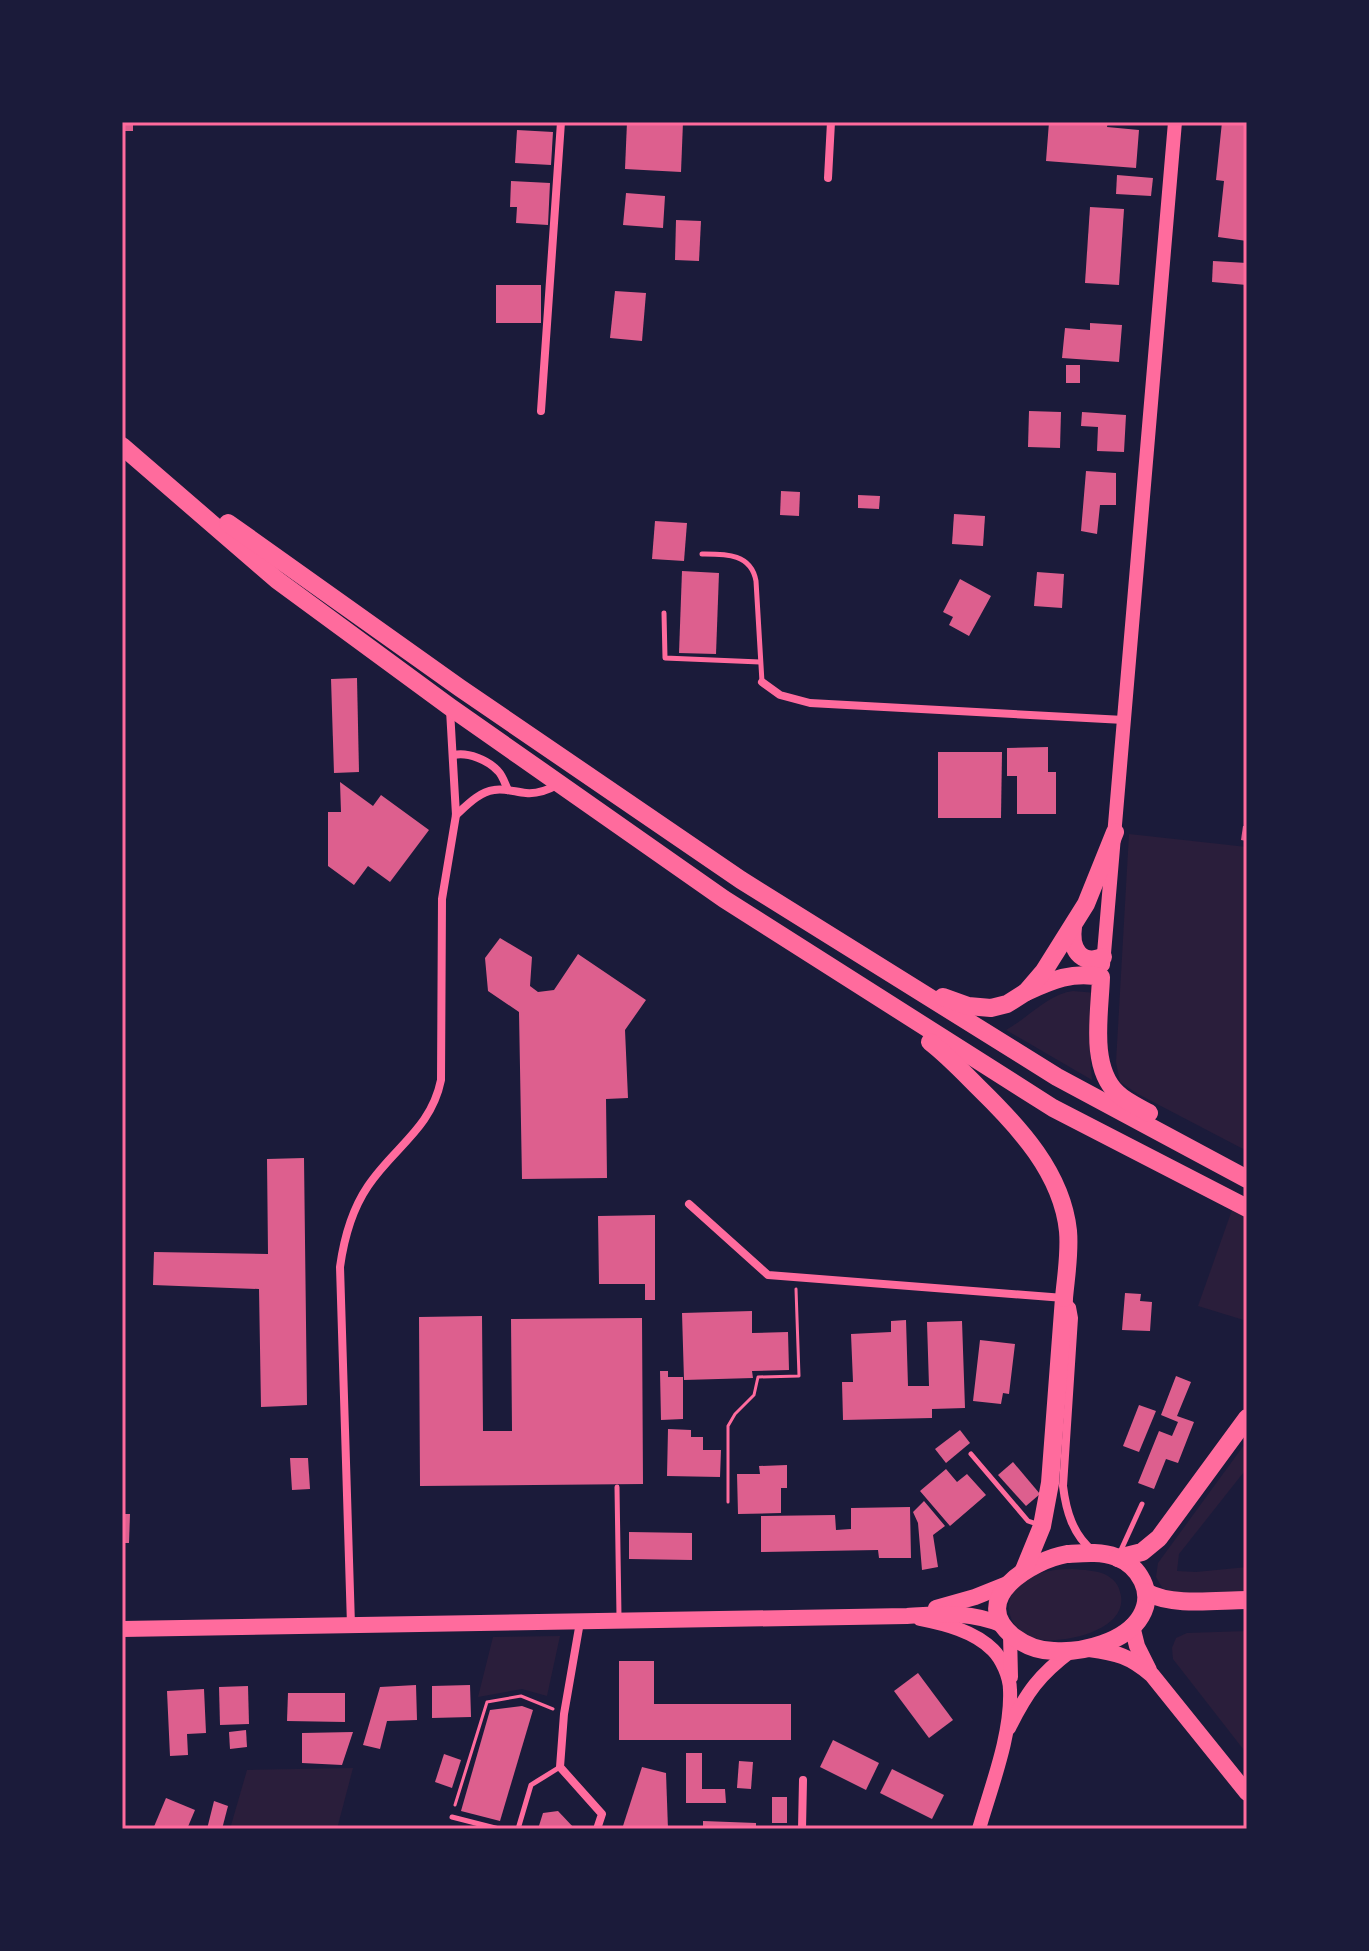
<svg xmlns="http://www.w3.org/2000/svg" width="1369" height="1951" font-family="'Crimson Pro',serif">
	<style>
		.green { fill: #2a1e3b }
		.building { fill: #dd5f8e }
		.lines { fill: none; stroke-linecap: round; stroke-linejoin: round }
		.path { stroke: #ff6b9d; stroke-width: 3 }
		.service { stroke: #ff6b9d; stroke-width: 5 }
		.minor { stroke: #ff6b9d; stroke-width: 8 }
		.tertiary { stroke: #ff6b9d; stroke-width: 14 }
		.secondary { stroke: #ff6b9d; stroke-width: 16 }
		.primary { stroke: #ff6b9d; stroke-width: 18 }
		.trunk { stroke: #ff6b9d; stroke-width: 18 }
		.neatline { fill: none; stroke: #ff6b9d; stroke-width: 3 }
	</style>
	<rect width="100%" height="100%" fill="#1b1b3a"/>
	<!-- green -->
	<g class="green">
		<polygon points="1129,834 1247,847 1247,1151 1138,1094 1120,1082 1116,1062"/>
		<path d="M1073,991l23,2 -6,62 2,25 -86,-50c22,-12 42,-36 67,-39z"/>
		<polygon points="1232,1210 1247,1217 1247,1321 1198,1306"/>
		<polygon points="1247,1441 1247,1468 1179,1554 1177,1571 1196,1572 1247,1567 1247,1592 1186,1594 1163,1589 1156,1577 1158,1563"/>
		<path d="M1072,1569c10,1 27,1 36,7 8,5 11,10 13,20 6,36 -63,50 -88,42 -27,-9 -33,-42 -9,-58 13,-8 32,-11 48,-11z"/>
		<polygon points="1247,1631 1247,1754 1173,1659 1172,1648 1176,1638 1187,1633"/>
		<polygon points="560,1636 547,1696 522,1689 478,1697 493,1637"/>
		<polygon points="353,1768 337,1829 230,1829 247,1770"/>
	</g>
	<!-- building -->
	<g class="building">
		<rect x="122" y="122" width="11" height="9"/>
		<polygon points="627,122 683,122 681,172 625,169"/>
		<polygon points="1049,122 1108,122 1107,127 1139,130 1136,168 1046,161"/>
		<polygon points="1222,122 1247,122 1247,241 1218,237 1224,181 1216,180"/>
		<polygon points="517,130 553,132 551,165 515,163"/>
		<polygon points="1117,175 1153,178 1151,196 1116,194"/>
		<polygon points="511,181 550,183 548,225 516,223 517,207 510,207"/>
		<polygon points="626,193 665,196 663,228 623,225"/>
		<polygon points="1090,207 1124,209 1119,285 1085,283"/>
		<polygon points="676,220 701,221 699,261 675,260"/>
		<polygon points="1213,261 1247,263 1247,285 1212,282"/>
		<rect x="496" y="285" width="45" height="38"/>
		<polygon points="615,291 646,293 642,341 610,338"/>
		<polygon points="1090,323 1122,325 1119,362 1062,358 1065,328 1090,330"/>
		<rect x="1066" y="365" width="14" height="18"/>
		<polygon points="1029,411 1061,412 1060,448 1028,447"/>
		<polygon points="1082,412 1126,415 1124,452 1097,451 1098,427 1081,426"/>
		<polygon points="1086,471 1116,473 1116,505 1100,505 1097,534 1081,531"/>
		<polygon points="781,491 800,492 799,516 780,515"/>
		<polygon points="858,495 880,496 879,509 858,508"/>
		<polygon points="954,514 985,516 983,546 952,544"/>
		<polygon points="655,521 687,523 684,561 652,559"/>
		<polygon points="682,571 719,573 716,654 679,653"/>
		<polygon points="1037,572 1064,574 1062,608 1034,606"/>
		<polygon points="960,579 991,596 969,636 949,625 953,617 943,612"/>
		<polygon points="357,678 359,772 334,773 331,679"/>
		<polygon points="1048,747 1048,772 1056,772 1056,814 1017,814 1017,776 1007,776 1007,748"/>
		<polygon points="938,752 1002,752 1001,818 938,818"/>
		<polygon points="340,782 373,806 381,795 429,830 390,882 368,866 354,885 328,866 328,812 341,812"/>
		<polygon points="1243,826 1247,826 1247,841 1241,840"/>
		<polygon points="500,938 532,957 530,986 538,992 554,990 578,954 646,1000 625,1030 628,1098 606,1099 607,1178 522,1179 519,1012 488,991 485,958"/>
		<polygon points="304,1158 307,1405 261,1407 259,1289 153,1285 154,1252 268,1254 267,1159"/>
		<polygon points="655,1215 655,1300 645,1300 645,1284 599,1284 598,1216"/>
		<polygon points="1125,1293 1141,1294 1140,1301 1152,1302 1150,1331 1122,1330"/>
		<polygon points="752,1311 752,1333 788,1332 789,1370 752,1371 753,1378 684,1380 682,1313"/>
		<polygon points="482,1316 483,1431 512,1431 511,1319 642,1318 643,1484 420,1486 419,1317"/>
		<polygon points="906,1320 908,1386 929,1386 927,1322 962,1321 965,1408 932,1409 932,1418 843,1420 842,1382 853,1382 851,1334 891,1332 891,1321"/>
		<polygon points="980,1340 1015,1344 1009,1394 1003,1393 1001,1404 973,1401"/>
		<polygon points="660,1371 668,1371 668,1377 683,1377 683,1419 661,1420"/>
		<polygon points="1176,1376 1191,1382 1177,1416 1194,1422 1178,1463 1166,1459 1154,1489 1138,1483 1159,1431 1172,1436 1178,1422 1161,1415"/>
		<polygon points="1139,1405 1156,1411 1139,1452 1123,1446"/>
		<polygon points="668,1429 691,1430 691,1437 703,1437 703,1450 721,1450 720,1477 667,1476"/>
		<polygon points="960,1430 970,1443 946,1463 935,1449"/>
		<polygon points="290,1458 308,1458 310,1489 292,1490"/>
		<polygon points="1013,1462 1040,1494 1026,1506 998,1475"/>
		<polygon points="787,1465 787,1488 781,1488 781,1513 738,1514 737,1474 760,1474 759,1466"/>
		<polygon points="946,1469 957,1482 967,1474 986,1495 950,1526 920,1491"/>
		<polygon points="924,1501 945,1526 933,1535 938,1567 922,1570 918,1523 913,1512"/>
		<polygon points="910,1507 911,1558 879,1558 878,1550 761,1552 761,1516 835,1515 836,1530 851,1529 851,1508"/>
		<polygon points="122,1514 130,1514 129,1543 122,1543"/>
		<polygon points="629,1532 692,1533 692,1560 629,1559"/>
		<polygon points="619,1661 654,1661 654,1704 791,1704 791,1740 619,1740"/>
		<polygon points="918,1673 953,1720 929,1738 894,1691"/>
		<polygon points="416,1685 417,1720 387,1721 380,1749 363,1745 380,1687"/>
		<polygon points="470,1685 471,1717 432,1718 432,1686"/>
		<polygon points="248,1686 249,1724 220,1725 219,1687"/>
		<polygon points="204,1689 206,1733 187,1734 188,1755 170,1756 167,1691"/>
		<polygon points="288,1693 345,1693 345,1722 287,1721"/>
		<polygon points="522,1706 533,1710 500,1821 461,1811 490,1710"/>
		<polygon points="246,1730 247,1747 230,1749 229,1732"/>
		<polygon points="353,1732 342,1765 302,1763 302,1733"/>
		<polygon points="833,1740 879,1763 866,1790 820,1767"/>
		<polygon points="686,1753 702,1753 702,1789 725,1789 726,1803 686,1803"/>
		<polygon points="444,1754 461,1760 452,1788 435,1782"/>
		<polygon points="739,1761 753,1762 751,1789 737,1788"/>
		<polygon points="642,1767 666,1773 668,1829 622,1829"/>
		<polygon points="892,1769 944,1795 932,1819 880,1793"/>
		<rect x="772" y="1797" width="15" height="26"/>
		<polygon points="166,1798 195,1810 187,1829 153,1829"/>
		<polygon points="214,1801 228,1806 222,1829 207,1829"/>
		<polygon points="558,1811 575,1829 538,1829 543,1813"/>
		<polygon points="703,1821 756,1823 756,1829 703,1829"/>
	</g>
	<g class="lines">
		<!-- path -->
		<g class="path">
			<polyline points="728,1502 728,1426 735,1414 754,1395 758,1377 799,1376 796,1289"/>
			<polyline points="455,1805 487,1702 521,1696 553,1709"/>
		</g>
		<!-- service -->
		<g class="service">
			<path d="M702,554c23,0 49,-1 54,27l6,101"/>
			<polyline points="664,613 665,658 760,662"/>
			<polyline points="971,1454 1028,1521 1037,1524"/>
			<polyline points="617,1487 619,1616"/>
			<polyline points="1121,1550 1142,1504"/>
			<polyline points="452,1817 499,1829"/>
			<polyline points="518,1829 531,1785 560,1767"/>
		</g>
		<!-- minor -->
		<g class="minor">
			<polyline points="828,178 831,122"/>
			<polyline points="541,411 561,122"/>
			<polyline points="762,682 780,695 810,703 1124,720"/>
			<path d="M454,755c14,-3 34,5 44,16 5,5 7,13 10,19"/>
			<path d="M456,815c11,-10 23,-23 38,-25 11,-2 21,2 32,3 11,1 22,-3 31,-8"/>
			<path d="M689,1204l79,71 296,23 8,9 2,11 -11,168c3,25 10,49 30,65"/>
			<polyline points="580,1622 564,1714 560,1767 602,1814 597,1829"/>
			<path d="M351,1625l-11,-358c4,-29 11,-56 28,-81 26,-39 63,-57 73,-106l1,-181 14,-84 -6,-105"/>
			<polyline points="802,1829 803,1780"/>
		</g>
		<!-- tertiary -->
		<g class="tertiary">
			<polyline points="1103,965 1175,122"/>
			<path d="M920,1619c25,5 54,12 73,31 9,9 17,27 17,40 2,44 -19,97 -31,139"/>
			<polyline points="1010,1634 1011,1677"/>
			<path d="M1009,1728c18,-36 30,-53 62,-77"/>
		</g>
		<!-- secondary -->
		<g class="secondary">
			<polyline points="936,1608 975,1597 1010,1583"/>
			<polyline points="1132,1626 1137,1646 1149,1670"/>
			<path d="M122,1629l785,-13c34,-2 64,-5 96,9"/>
			<path d="M1089,1649c28,4 41,7 63,26l95,118"/>
		</g>
		<!-- primary -->
		<g class="primary">
			<path d="M1067,1554c16,-1 34,-3 49,3 23,9 39,35 25,59 -15,26 -59,37 -87,35 -15,0 -28,-5 -40,-14 -48,-38 18,-77 53,-83z"/>
			<polyline points="1118,1558 1142,1552 1159,1538 1247,1418"/>
			<polyline points="1024,1570 1042,1526 1050,1483 1064,1298"/>
			<path d="M1146,1592c27,15 71,8 101,8"/>
		</g>
		<!-- trunk -->
		<g class="trunk">
			<polyline points="122,446 277,580 450,707 724,899 1053,1108 1247,1208"/>
			<polyline points="228,523 460,688 741,880 1057,1077 1247,1179"/>
			<path d="M1073,927c-3,21 7,39 30,30"/>
			<path d="M1026,992c26,-12 47,-21 75,-15 -1,35 -12,89 16,116 8,8 21,14 32,20"/>
			<polyline points="943,997 968,1006 991,1008 1007,1004 1026,992 1044,971 1086,904 1115,832"/>
			<path d="M930,1042c18,14 33,30 49,46 40,39 83,85 89,143 2,22 -2,45 -4,67"/>
		</g>
	</g>
	<!-- border -->
	<rect width="1369" height="1951" fill="none" stroke="#1b1b3a" stroke-width="248"/>
	<rect x="124" y="124" width="1121" height="1703" class="neatline"/>
</svg>
